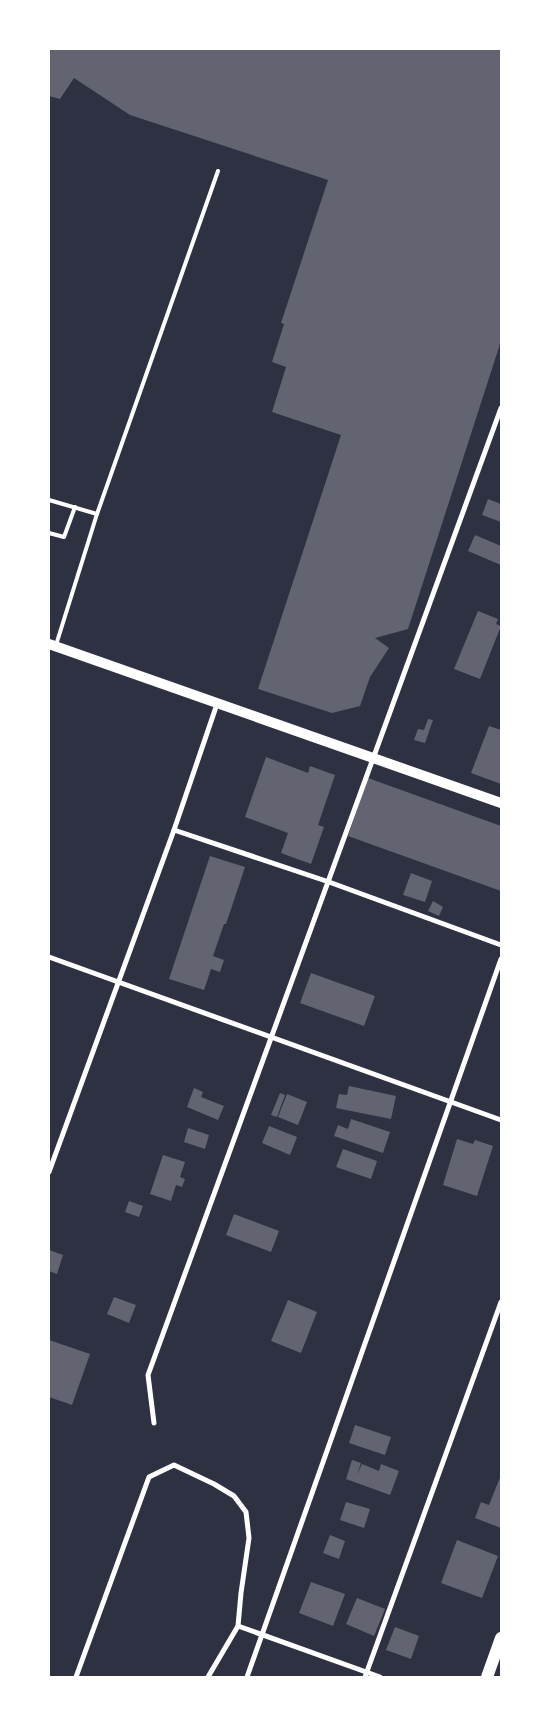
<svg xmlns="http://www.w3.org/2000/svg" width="550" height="1726" font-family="'Source Sans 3',sans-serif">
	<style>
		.building { fill: #626471 }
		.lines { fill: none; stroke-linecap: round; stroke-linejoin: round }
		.service { stroke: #fff; stroke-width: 4 }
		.minor { stroke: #fff; stroke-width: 5 }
		.secondary { stroke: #fff; stroke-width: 10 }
		.primary { stroke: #fff; stroke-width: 12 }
	</style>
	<rect width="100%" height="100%" fill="#2d3142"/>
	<!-- building -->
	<g class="building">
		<polygon points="49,49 501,49 501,341 408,629 375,638 389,648 370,677 360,706 332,713 258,689 341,435 272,412 286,367 272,362 284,324 281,323 328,180 130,115 74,78 60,99 49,96"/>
		<polygon points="488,499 501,504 501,522 482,515"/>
		<polygon points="475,535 501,546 501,565 468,551"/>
		<polygon points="478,611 498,619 496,624 501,626 480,679 454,669"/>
		<polygon points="428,719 433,720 425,743 414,740 418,729 424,730"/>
		<polygon points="489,726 501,730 501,784 471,773"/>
		<polygon points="266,757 308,773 310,766 335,775 318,825 324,827 311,864 281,853 288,833 245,817"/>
		<polygon points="368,778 501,826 501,891 348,836"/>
		<polygon points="210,856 245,867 226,924 224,924 213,956 224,960 220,972 211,969 204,990 169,979"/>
		<polygon points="411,873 432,881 425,902 403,895"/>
		<polygon points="433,901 443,907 439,916 428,911"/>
		<polygon points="311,973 375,996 364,1026 300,1003"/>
		<polygon points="349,1086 396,1096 391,1119 336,1108 339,1094 347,1095"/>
		<polygon points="194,1088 203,1092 201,1097 224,1106 218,1120 187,1107"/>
		<polygon points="280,1093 285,1095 277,1117 271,1115"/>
		<polygon points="287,1094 307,1102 298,1125 278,1117"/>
		<polygon points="351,1119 390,1132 383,1153 334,1136 338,1125 348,1129"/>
		<polygon points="269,1126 297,1137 290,1155 262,1143"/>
		<polygon points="188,1128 209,1135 205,1149 184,1142"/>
		<polygon points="457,1139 473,1144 475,1140 493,1146 477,1196 443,1185"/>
		<polygon points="343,1149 377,1161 371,1179 336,1167"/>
		<polygon points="163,1155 185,1162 180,1177 185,1179 182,1187 176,1185 171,1201 150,1194"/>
		<polygon points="129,1201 143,1206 139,1217 125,1212"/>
		<polygon points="234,1214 279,1231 271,1252 226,1235"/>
		<polygon points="49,1250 63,1255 57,1274 49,1271"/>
		<polygon points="114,1297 136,1305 129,1323 107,1314"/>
		<polygon points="288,1300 317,1312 301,1353 271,1341"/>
		<polygon points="49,1340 90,1354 72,1405 49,1397"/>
		<polygon points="355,1425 391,1437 385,1455 349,1443"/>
		<polygon points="352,1460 361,1463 357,1475 362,1464 379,1471 381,1464 399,1471 390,1495 346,1479"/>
		<polygon points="501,1475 501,1528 475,1518 481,1502 489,1505"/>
		<polygon points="346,1502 370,1509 364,1528 340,1520"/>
		<polygon points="330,1535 345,1541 339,1559 323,1553"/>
		<polygon points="457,1540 498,1556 482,1598 441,1583"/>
		<polygon points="311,1582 345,1594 333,1626 299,1613"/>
		<polygon points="357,1598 385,1609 374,1636 346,1624"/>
		<polygon points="395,1627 419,1636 411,1659 386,1650"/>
	</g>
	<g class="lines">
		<!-- service -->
		<g class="service">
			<polyline points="49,500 97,514"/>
			<polyline points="49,533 64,537 75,507"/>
			<polyline points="56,645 97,514 218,171"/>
		</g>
		<!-- minor -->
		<g class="minor">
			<polyline points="174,830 329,882 501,945"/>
			<polyline points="49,957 501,1120"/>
			<polyline points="49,1172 174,830 217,704"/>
			<polyline points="154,1423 148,1375 501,408"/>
			<polyline points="238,1626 380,1677"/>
			<polyline points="76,1677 149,1477 174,1465 214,1484 234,1496 246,1512 249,1538 241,1593 238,1626 208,1677"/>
			<polyline points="247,1677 501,959"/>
			<polyline points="365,1677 501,1302"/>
		</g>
		<!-- secondary -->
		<polyline class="secondary" points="49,644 501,803"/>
		<!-- primary -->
		<polyline class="primary" points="487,1677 501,1638"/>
	</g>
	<!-- border -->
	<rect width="550" height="1726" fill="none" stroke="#ffffff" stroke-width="100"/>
</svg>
